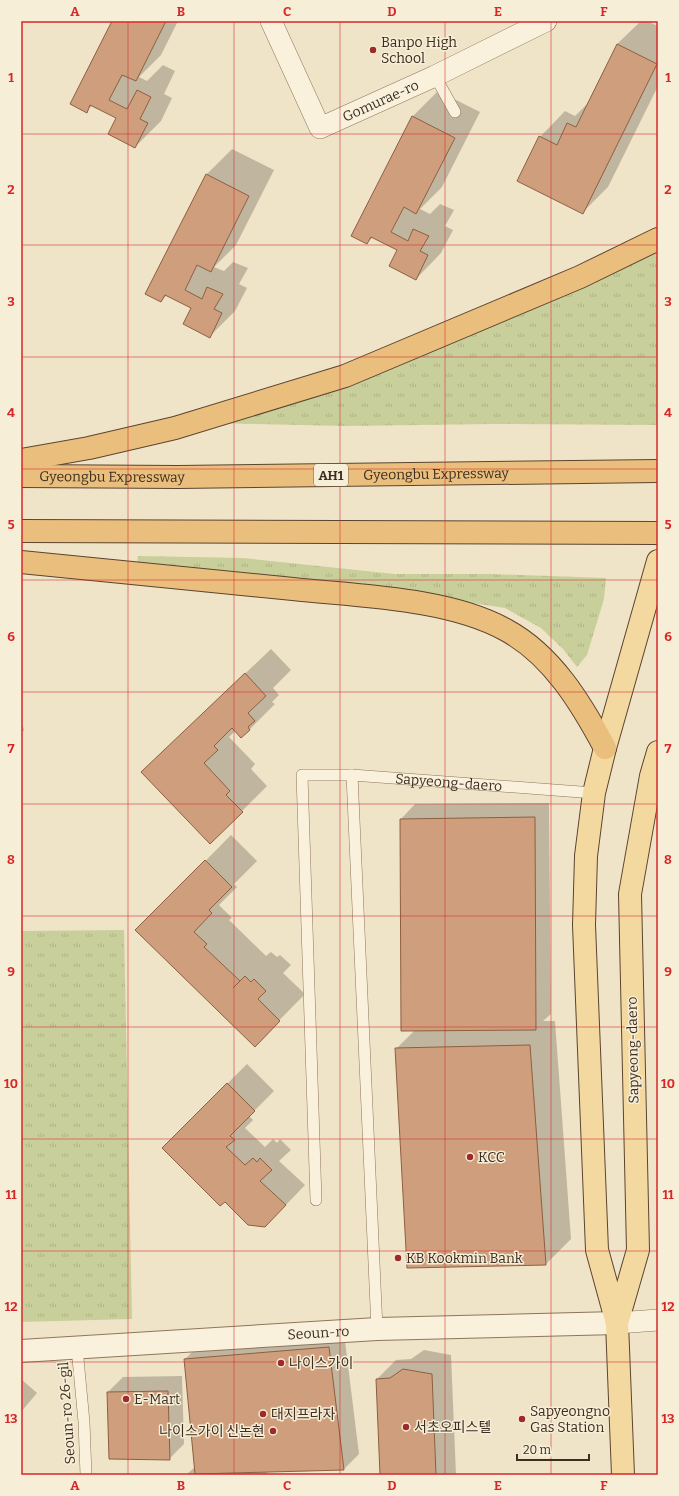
<svg xmlns="http://www.w3.org/2000/svg" width="679" height="1496" font-family="Bitter,'Noto Sans KR',serif">
	<style>
		.grass { fill: url(#grass-tufts) }
		.shadow { fill: #0003 }
		.building { fill: #cf9f7d; stroke: #8d5f41 }
		.lines { fill: none; stroke-linecap: round; stroke-linejoin: round }
		.service-casing { stroke: #8d765c; stroke-width: 12 }
		.minor-casing { stroke: #8d765c; stroke-width: 22 }
		.tertiary-casing { stroke: #8d765c; stroke-width: 24 }
		.primary-casing { stroke: #5b4430; stroke-width: 24 }
		.trunk-casing { stroke: #5b4430; stroke-width: 24 }
		.service { stroke: #faf1dc; stroke-width: 11 }
		.minor { stroke: #faf1dc; stroke-width: 21 }
		.tertiary { stroke: #faf1dc; stroke-width: 22 }
		.primary { stroke: #f3d9a0; stroke-width: 22 }
		.trunk { stroke: #eabe7c; stroke-width: 22 }
		.grid { fill: none; stroke: #d62828; stroke-width: 1; stroke-opacity: 0.55 }
		.poi-dot { fill: #9e2a2b; stroke: #f7eed8; stroke-width: 1.5 }
		.labels { text-anchor: middle; dominant-baseline: central; stroke-width: 3; stroke-linejoin: round; paint-order: stroke }
		.shield { fill: #f7eed8; stroke: #756857; stroke-width: 1 }
		.shield-label { font-size: 13px; font-weight: bold; fill: #3d2e20 }
		.poi-label { font-size: 14px; fill: #3d2e20; stroke: #f7eed8; text-anchor: start }
		.street-label { font-size: 14px; fill: #3d2e20; stroke: #f7eed8 }
		.neatline { fill: none; stroke: #d62828; stroke-width: 1.5 }
		.grid-label { font-size: 13px; text-anchor: middle; font-weight: bold; fill: #d62828 }
	</style>
	<defs>
		<pattern id="grass-tufts" width="24" height="20" patternUnits="userSpaceOnUse"><rect width="24" height="20" fill="#c9cf9b"/><path d="M3 7l-1-3M5 7V3M7 7l1-3M15 17l-1-3M17 17v-4M19 17l1-3" fill="none" stroke="#aeb285"/></pattern>
	</defs>
	<rect width="100%" height="100%" fill="#f0e4c8"/>
	<!-- grass -->
	<g class="grass">
		<polygon points="658,252 658,421 656,425 493,424 346,426 209,423 573,290"/>
		<polygon points="138,556 243,558 395,574 490,574 606,578 604,599 587,655 577,667 563,649 541,628 505,608 427,596 137,565"/>
		<polygon points="124,930 132,1319 21,1322 21,931"/>
	</g>
	<!-- shadow -->
	<g class="shadow">
		<polygon points="113,21 178,21 161,55 139,77 147,81 163,65 175,71 164,94 172,98 161,121 135,147 117,117 93,105 86,111"/>
		<polygon points="641,21 647,21 658,26 658,86 608,187 583,212 540,137 565,111 575,116 588,103 617,44"/>
		<polygon points="438,91 480,112 442,187 420,209 430,214 440,204 454,210 445,226 453,230 441,253 416,279 398,249 373,237 367,243 353,236 413,116"/>
		<polygon points="232,149 274,170 236,245 214,267 224,271 233,262 248,268 239,284 247,288 235,311 210,336 192,307 167,295 161,301 147,293 207,174"/>
		<polygon points="271,649 291,670 273,688 279,695 272,702 275,704 249,730 236,730 229,737 255,764 251,769 267,786 210,843 168,747"/>
		<polygon points="21,721 24,730 21,733"/>
		<polygon points="549,803 551,1014 543,1021 555,1021 571,1239 546,1264 396,1049 415,1030 402,1030 401,819 415,804"/>
		<polygon points="231,835 257,861 234,884 237,887 219,905 232,918 229,920 266,956 271,952 277,957 280,955 291,965 283,973 305,994 255,1045 137,930"/>
		<polygon points="247,1064 274,1091 249,1116 253,1120 245,1128 265,1147 273,1139 277,1143 280,1139 291,1150 279,1161 305,1185 284,1207 225,1201 163,1148"/>
		<polygon points="344,1333 359,1454 344,1469 267,1471 267,1475 186,1475 195,1467 185,1359 200,1344"/>
		<polygon points="424,1350 451,1355 456,1475 381,1475 377,1379 396,1360 411,1359"/>
		<polygon points="182,1376 184,1444 169,1459 108,1392 123,1377"/>
		<polygon points="21,1379 37,1393 21,1412"/>
	</g>
	<!-- building -->
	<g class="building">
		<polygon points="112,21 166,21 136,81 122,75 109,100 127,109 137,90 151,97 140,119 148,123 135,148 108,134 116,118 90,105 87,113 70,104"/>
		<polygon points="617,44 657,64 583,214 517,181 539,136 557,145 567,123 576,127"/>
		<polygon points="412,116 455,138 416,214 404,207 391,232 408,241 413,229 429,236 420,251 428,255 416,280 389,266 397,250 371,237 367,244 351,236"/>
		<polygon points="206,174 249,196 211,272 197,265 185,290 202,299 207,287 223,294 214,309 222,313 210,338 183,324 191,308 165,295 161,302 145,294"/>
		<polygon points="245,673 266,696 248,713 255,721 248,727 250,730 241,738 232,728 214,746 218,750 204,763 230,791 226,795 243,812 210,844 141,772"/>
		<polygon points="535,817 536,1030 401,1031 400,819"/>
		<polygon points="205,860 232,887 209,910 212,913 194,932 207,944 204,947 240,981 233,988 245,976 251,982 254,979 266,991 258,999 280,1021 255,1047 135,930"/>
		<polygon points="530,1045 546,1265 407,1268 395,1048"/>
		<polygon points="227,1083 255,1111 230,1136 235,1140 226,1147 245,1165 253,1158 257,1162 260,1158 272,1170 260,1181 286,1205 265,1227 248,1225 225,1202 220,1206 162,1148"/>
		<polygon points="329,1347 344,1470 195,1474 184,1359"/>
		<polygon points="403,1369 432,1374 436,1475 380,1475 376,1379 390,1378"/>
		<polygon points="168,1391 170,1460 109,1459 107,1392"/>
	</g>
	<g class="lines">
		<defs>
			<g id="service">
				<polyline points="435,76 455,112"/>
				<path id="s1" d="M352,775l242,18"/>
				<polyline points="316,1200 302,775 352,775 377,1329"/>
				<polyline points="77,1348 84,1422 86,1475"/>
			</g>
			<g id="minor">
				<path id="s2" d="M271,21l49,107 115,-52 111,-55"/>
				<polyline points="617,1323 658,1320"/>
			</g>
			<g id="tertiary">
				<path id="s3" d="M21,1351l356,-22 240,-6"/>
			</g>
			<g id="primary">
				<polyline points="617,1323 638,1250 630,894 651,776 658,752"/>
				<polyline points="623,1475 617,1323 597,1250 584,925 586,856 594,793 605,748 658,561"/>
			</g>
			<g id="trunk">
				<polyline points="21,460 89,448 175,428 345,376 580,277 658,239"/>
				<path id="s4" d="M21,476l157,1 480,-6"/>
				<polyline points="21,531 658,533"/>
				<path d="M21,562c91,9 181,18 272,27 65,7 156,9 213,41 46,25 75,73 99,118"/>
			</g>
		</defs>
		<!-- service casing -->
		<use href="#service" class="service-casing"/>
		<!-- minor casing -->
		<use href="#minor" class="minor-casing"/>
		<!-- tertiary casing -->
		<use href="#tertiary" class="tertiary-casing"/>
		<!-- primary casing -->
		<use href="#primary" class="primary-casing"/>
		<!-- trunk casing -->
		<use href="#trunk" class="trunk-casing"/>
		<!-- service -->
		<use href="#service" class="service"/>
		<!-- minor -->
		<use href="#minor" class="minor"/>
		<!-- tertiary -->
		<use href="#tertiary" class="tertiary"/>
		<!-- primary -->
		<use href="#primary" class="primary"/>
		<!-- trunk -->
		<use href="#trunk" class="trunk"/>
	</g>
	<!-- grid -->
	<path class="grid" d="M128,21v1454M234,21v1454M340,21v1454M445,21v1454M551,21v1454M21,134h637M21,245h637M21,357h637M21,469h637M21,580h637M21,692h637M21,804h637M21,916h637M21,1027h637M21,1139h637M21,1251h637M21,1362h637"/>
	<!-- markers -->
	<g class="poi-dot">
		<circle cx="373" cy="50" r="4"/>
		<circle cx="470" cy="1157" r="4"/>
		<circle cx="398" cy="1258" r="4"/>
		<circle cx="281" cy="1363" r="4"/>
		<circle cx="126" cy="1399" r="4"/>
		<circle cx="263" cy="1414" r="4"/>
		<circle cx="522" cy="1419" r="4"/>
		<circle cx="406" cy="1427" r="4"/>
		<circle cx="273" cy="1431" r="4"/>
	</g>
	<g class="labels">
		<!-- shield labels -->
		<rect class="shield" x="314" y="464" width="34" height="22" rx="3"/>
		<g class="shield-label">
			<text x="331" y="475">AH1</text>
		</g>
		<!-- poi labels -->
		<g class="poi-label">
			<text x="381" y="42">Banpo High<tspan x="381" dy="16">School</tspan></text>
			<text x="478" y="1157">KCC</text>
			<text x="406" y="1258">KB Kookmin Bank</text>
			<text x="289" y="1363">나이스가이</text>
			<text x="134" y="1399">E-Mart</text>
			<text x="530" y="1411">Sapyeongno<tspan x="530" dy="16">Gas Station</tspan></text>
			<text x="271" y="1414">대지프라자</text>
			<text x="414" y="1427">서초오피스텔</text>
			<text x="265" y="1431" text-anchor="end">나이스가이 신논현</text>
		</g>
		<!-- street labels -->
		<g class="street-label">
			<text stroke="none"><textPath href="#s2" startOffset="184">Gomurae-ro</textPath></text>
			<text stroke="none"><textPath href="#s4" startOffset="415">Gyeongbu Expressway</textPath></text>
			<text stroke="none"><textPath href="#s4" startOffset="91">Gyeongbu Expressway</textPath></text>
			<text stroke="none"><textPath href="#s1" startOffset="97">Sapyeong-daero</textPath></text>
			<text transform="translate(633 1050) rotate(-91)">Sapyeong-daero</text>
			<text stroke="none"><textPath href="#s3" startOffset="298">Seoun-ro</textPath></text>
			<text transform="translate(67 1413) rotate(-94)">Seoun-ro 26-gil</text>
		</g>
	</g>
	<!-- border -->
	<rect width="679" height="1496" fill="none" stroke="#f7eed8" stroke-width="44"/>
	<!-- scale -->
	<path d="M517 1454v6h72v-6" fill="none" stroke="#3d2e20" stroke-width="2"/>
	<text x="523" y="1454" font-size="12" fill="#3d2e20" stroke="#f7eed8" stroke-width="3" paint-order="stroke">20 m</text>
	<rect x="22" y="22" width="635" height="1452" class="neatline"/>
	<g class="grid-label">
		<text x="75" y="16">A</text>
		<text x="181" y="16">B</text>
		<text x="287" y="16">C</text>
		<text x="392" y="16">D</text>
		<text x="498" y="16">E</text>
		<text x="604" y="16">F</text>
		<text x="11" y="82">1</text>
		<text x="668" y="82">1</text>
		<text x="11" y="194">2</text>
		<text x="668" y="194">2</text>
		<text x="11" y="306">3</text>
		<text x="668" y="306">3</text>
		<text x="11" y="417">4</text>
		<text x="668" y="417">4</text>
		<text x="11" y="529">5</text>
		<text x="668" y="529">5</text>
		<text x="11" y="641">6</text>
		<text x="668" y="641">6</text>
		<text x="11" y="753">7</text>
		<text x="668" y="753">7</text>
		<text x="11" y="864">8</text>
		<text x="668" y="864">8</text>
		<text x="11" y="976">9</text>
		<text x="668" y="976">9</text>
		<text x="11" y="1088">10</text>
		<text x="668" y="1088">10</text>
		<text x="11" y="1199">11</text>
		<text x="668" y="1199">11</text>
		<text x="11" y="1311">12</text>
		<text x="668" y="1311">12</text>
		<text x="11" y="1423">13</text>
		<text x="668" y="1423">13</text>
		<text x="75" y="1490">A</text>
		<text x="181" y="1490">B</text>
		<text x="287" y="1490">C</text>
		<text x="392" y="1490">D</text>
		<text x="498" y="1490">E</text>
		<text x="604" y="1490">F</text>
	</g>
</svg>
